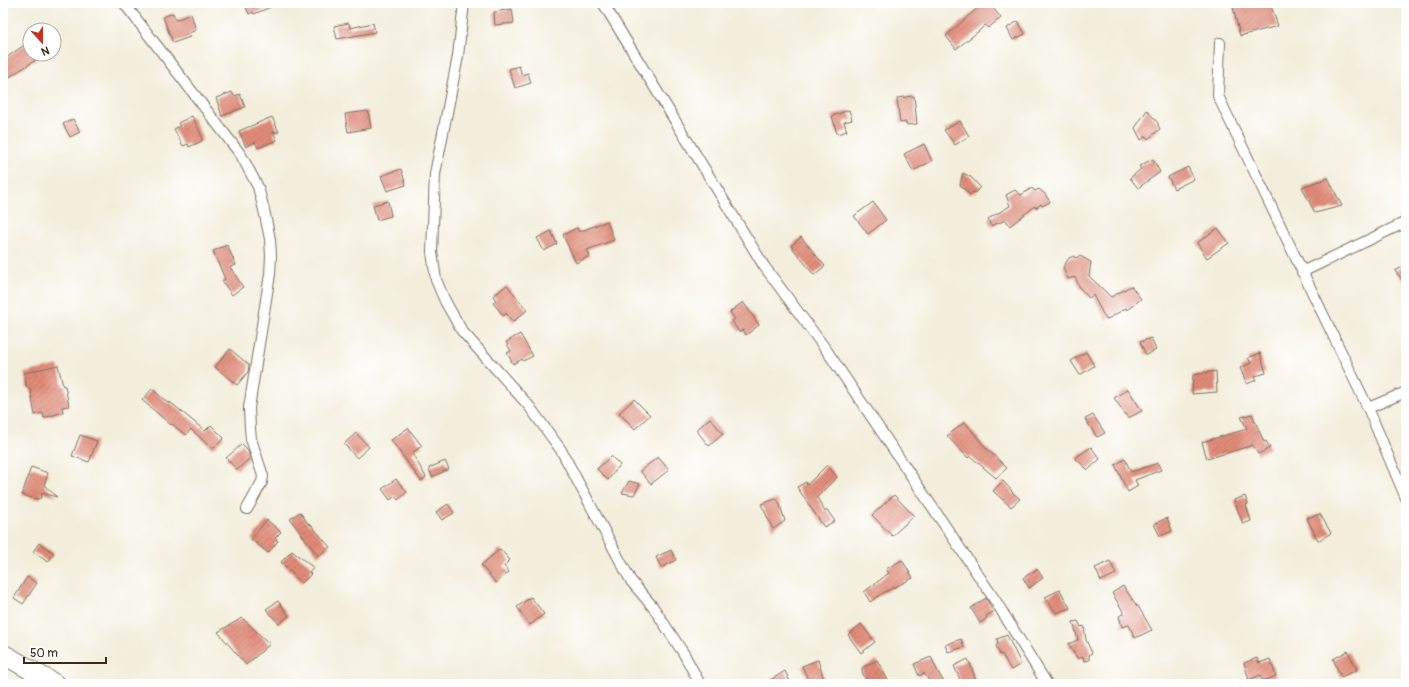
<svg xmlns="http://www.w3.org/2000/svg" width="1409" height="687" font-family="Pangolin,sans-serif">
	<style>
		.building { fill: url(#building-hatch) }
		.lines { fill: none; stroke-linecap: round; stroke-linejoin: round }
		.street-casing { stroke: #7b6f60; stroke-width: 12 }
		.highway-casing { stroke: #7b6f60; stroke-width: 21 }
		.street { stroke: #fff; stroke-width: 10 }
		.highway { stroke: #fff; stroke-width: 19 }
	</style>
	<defs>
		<pattern id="building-hatch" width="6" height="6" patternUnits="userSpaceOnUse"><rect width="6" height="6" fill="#e18b78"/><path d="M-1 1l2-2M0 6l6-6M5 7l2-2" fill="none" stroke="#b87262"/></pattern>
	</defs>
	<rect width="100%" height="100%" fill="#fff"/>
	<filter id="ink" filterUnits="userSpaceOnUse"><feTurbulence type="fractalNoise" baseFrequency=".025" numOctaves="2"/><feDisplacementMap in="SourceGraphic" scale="8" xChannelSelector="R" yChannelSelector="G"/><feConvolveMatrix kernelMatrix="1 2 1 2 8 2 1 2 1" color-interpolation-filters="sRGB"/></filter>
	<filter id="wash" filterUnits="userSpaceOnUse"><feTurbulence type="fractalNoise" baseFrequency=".012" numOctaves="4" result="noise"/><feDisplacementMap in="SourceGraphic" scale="16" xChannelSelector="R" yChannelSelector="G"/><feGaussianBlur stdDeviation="0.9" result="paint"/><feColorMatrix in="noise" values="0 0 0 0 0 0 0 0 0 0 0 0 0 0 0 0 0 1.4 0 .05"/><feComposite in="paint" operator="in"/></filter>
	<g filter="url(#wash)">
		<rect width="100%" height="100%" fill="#f3eedb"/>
		<g id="blocks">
			<!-- building -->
			<g class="building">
				<polygon points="244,3 280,3 254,14 253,12 249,14"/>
				<polygon points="983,3 986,7 990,4 1001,18 988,28 985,25 979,31 956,49 946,36"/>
				<polygon points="1232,3 1270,3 1278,26 1240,36"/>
				<polygon points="512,9 514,23 495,25 494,12"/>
				<polygon points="173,13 176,20 191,14 196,30 189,33 190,37 173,43 163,17"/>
				<polygon points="1018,21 1025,34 1013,40 1007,28"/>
				<polygon points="349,23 350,28 373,23 375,32 337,39 334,26"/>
				<polygon points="30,41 30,54 45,54 3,81 3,60"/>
				<polygon points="519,66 522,75 528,73 531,83 515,88 509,69"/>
				<polygon points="232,92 234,96 240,94 245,107 222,116 216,98"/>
				<polygon points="914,96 917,124 907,125 906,122 900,123 897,98"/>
				<polygon points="849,110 852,120 844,122 847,131 837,134 832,116"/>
				<polygon points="1147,110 1158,123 1158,125 1160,129 1148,139 1146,136 1141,140 1135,128"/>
				<polygon points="368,111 371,128 348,132 345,114"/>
				<polygon points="192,116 201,134 202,141 189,147 188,144 183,146 174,129 180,126 178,123"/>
				<polygon points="272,117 279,132 273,132 277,140 258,148 255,142 246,147 239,131"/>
				<polygon points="73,119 80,132 70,137 63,124"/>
				<polygon points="960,121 969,136 955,145 944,130"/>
				<polygon points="924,144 932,161 913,171 904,154"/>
				<polygon points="1153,159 1160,172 1138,188 1130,178 1141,169 1139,166"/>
				<polygon points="1188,167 1194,179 1174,189 1168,177"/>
				<polygon points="401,169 406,185 387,191 381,176"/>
				<polygon points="963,173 971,177 980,187 975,193 973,192 970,195 960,185"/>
				<polygon points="1328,178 1342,206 1315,213 1302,187"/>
				<polygon points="1032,188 1035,191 1039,189 1045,194 1050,202 1042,206 1041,204 1036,208 1035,206 1010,226 1006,220 991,226 988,219 1010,206 1006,195 1015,190 1021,195"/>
				<polygon points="388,201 391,216 377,220 373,205"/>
				<polygon points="873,202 886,220 868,234 854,216"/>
				<polygon points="607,221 614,240 587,250 590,256 576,263 563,235 577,228 579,232"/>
				<polygon points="1218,228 1229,243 1207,258 1197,243"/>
				<polygon points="551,231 557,244 544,251 537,238"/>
				<polygon points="801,237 825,266 814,275 791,246"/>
				<polygon points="227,245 236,265 230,267 243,287 232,295 222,281 225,279 213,251"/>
				<polygon points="1074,256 1075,258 1080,256 1091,262 1089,276 1111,297 1131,286 1141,299 1127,310 1126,308 1106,320 1093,295 1089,298 1080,288 1075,277 1068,279 1063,267 1069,258"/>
				<polygon points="1406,265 1406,284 1395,271"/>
				<polygon points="507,285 527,310 513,322 506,313 504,316 493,303 496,300 493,296"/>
				<polygon points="743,302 759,325 746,335 743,330 739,332 732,321 735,319 730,312"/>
				<polygon points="520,334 533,356 523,361 522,359 513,364 507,353 511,351 506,342"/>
				<polygon points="1151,338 1156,350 1146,355 1140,342"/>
				<polygon points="230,349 249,365 248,372 237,385 215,367"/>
				<polygon points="1086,352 1094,366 1080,375 1071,361"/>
				<polygon points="1260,353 1266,373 1255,376 1256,380 1247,384 1240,368 1251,363 1248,358"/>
				<polygon points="58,365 63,386 65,386 69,406 62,407 63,412 44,418 43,413 35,415 30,388 27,388 24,373"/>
				<polygon points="1216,371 1217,392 1192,394 1193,375"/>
				<polygon points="152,389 169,404 170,402 205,431 211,425 224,438 214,448 211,448 191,429 186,435 172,424 171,425 142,400"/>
				<polygon points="1128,389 1142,411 1128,418 1114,398"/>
				<polygon points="634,399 650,415 635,429 619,413"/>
				<polygon points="1252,414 1264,442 1266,441 1270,448 1258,454 1253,445 1207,459 1202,442 1247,429 1241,417"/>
				<polygon points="1093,415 1105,433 1097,437 1085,419"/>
				<polygon points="710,418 723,434 709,446 696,430"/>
				<polygon points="965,422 986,448 1007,468 996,478 970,456 968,458 947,436"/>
				<polygon points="408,428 422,446 412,453 426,477 421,481 391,440"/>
				<polygon points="356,433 369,447 357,458 344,444"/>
				<polygon points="80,435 97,441 89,462 72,456"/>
				<polygon points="242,444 248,450 250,458 237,470 226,458"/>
				<polygon points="1091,447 1100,459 1088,470 1075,458"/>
				<polygon points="611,456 620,465 608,480 597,469"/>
				<polygon points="658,457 669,470 651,484 640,471"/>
				<polygon points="1125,459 1131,472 1158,463 1161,470 1135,480 1138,486 1128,492 1115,465"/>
				<polygon points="445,461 449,469 432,477 429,468"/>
				<polygon points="827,465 837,477 817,497 825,512 827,510 835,521 824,527 797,487 806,482 807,485"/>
				<polygon points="31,467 48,473 44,485 57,497 42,493 41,498 36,499 22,495"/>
				<polygon points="396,479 407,492 398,500 395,496 390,500 382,489"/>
				<polygon points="629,481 640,484 634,495 622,493"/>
				<polygon points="1003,481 1012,491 1011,491 1020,499 1011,507 993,491"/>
				<polygon points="894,495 914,516 892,536 872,515"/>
				<polygon points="1245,496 1248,504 1246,505 1251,521 1243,524 1234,500"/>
				<polygon points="776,499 779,502 785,521 773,529 761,504"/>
				<polygon points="448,504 454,513 442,520 436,512"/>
				<polygon points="300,512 309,525 310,524 330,547 318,556 290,519"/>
				<polygon points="1320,514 1331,533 1318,541 1307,518"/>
				<polygon points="1167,518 1172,531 1160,536 1154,524"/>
				<polygon points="267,520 281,532 275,538 278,541 268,553 251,539"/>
				<polygon points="39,543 54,553 48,562 33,552"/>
				<polygon points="500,549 510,560 504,566 509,572 496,583 481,565"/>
				<polygon points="671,550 676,560 661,568 656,557"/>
				<polygon points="292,551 314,568 309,572 311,574 302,583 281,562"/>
				<polygon points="902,560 913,578 883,593 870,602 864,592 889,573 886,569"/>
				<polygon points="1110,561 1116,574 1101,581 1095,568"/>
				<polygon points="1037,569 1043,578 1029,588 1023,578"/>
				<polygon points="27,577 37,583 23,604 14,598"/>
				<polygon points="1123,586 1137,606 1138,606 1152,630 1135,638 1129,625 1122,627 1119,616 1124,613 1112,593"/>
				<polygon points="1060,590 1070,608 1056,613 1045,597"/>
				<polygon points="531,597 544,614 530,625 517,607"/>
				<polygon points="986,598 993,612 986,616 987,618 980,623 971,608"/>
				<polygon points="278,601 289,616 279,624 266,609"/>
				<polygon points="242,618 270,644 246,665 218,632"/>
				<polygon points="1078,621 1081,627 1084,626 1086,640 1092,653 1089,655 1089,660 1084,661 1083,657 1078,659 1068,644 1078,640 1073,622"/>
				<polygon points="861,624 875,642 861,653 848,635"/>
				<polygon points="1007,635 1021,664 1011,670 1002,654 1000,655 996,646 998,644 997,639"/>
				<polygon points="961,639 964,647 948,652 945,645"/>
				<polygon points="1348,651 1357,670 1341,677 1333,659"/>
				<polygon points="931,657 938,672 945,684 931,684 924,673 919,676 914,664"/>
				<polygon points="1257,658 1259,663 1270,659 1276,676 1263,681 1260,675 1249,680 1244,663"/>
				<polygon points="968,659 971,666 977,684 962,684 954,666"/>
				<polygon points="818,660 824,679 810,684 802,666"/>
				<polygon points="877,660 890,684 868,684 862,672 862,668"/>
				<polygon points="785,671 791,684 764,684"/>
			</g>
		</g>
	</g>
	<g filter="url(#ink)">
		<use href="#blocks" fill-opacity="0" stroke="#7b6f60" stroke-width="1"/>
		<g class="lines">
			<defs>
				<g id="street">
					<polyline points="124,3 241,155 258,187 264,210 270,239 271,256 270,274 249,408 250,428 251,439 263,476 262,482 247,509"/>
					<polyline points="464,3 458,56 435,174 432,252 436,280 445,301 462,331 529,406 561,450 631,581 653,607 684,654 700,684"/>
					<polyline points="603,3 764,266 827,351 993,597 1047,684"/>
					<polyline points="1220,43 1218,96 1368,408 1406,498"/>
					<polyline points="1302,272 1406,222"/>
					<polyline points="1368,408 1406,392"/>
				</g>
				<polyline id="highway" points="3,654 55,684"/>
			</defs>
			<!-- street casing -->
			<use href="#street" class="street-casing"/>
			<!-- highway casing -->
			<use href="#highway" class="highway-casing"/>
			<!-- street -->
			<use href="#street" class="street"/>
			<!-- highway -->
			<use href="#highway" class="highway"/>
		</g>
	</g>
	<!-- margin -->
	<rect width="1409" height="687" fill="none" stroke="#fff" stroke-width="16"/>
	<!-- north arrow -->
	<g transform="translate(42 42) rotate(159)"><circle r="19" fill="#ffffff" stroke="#b1aaa5"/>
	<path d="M0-3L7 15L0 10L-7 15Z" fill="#c8321e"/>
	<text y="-6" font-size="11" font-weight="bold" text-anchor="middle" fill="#3b2a1e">N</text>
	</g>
	<!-- scale -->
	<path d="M24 657v6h82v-6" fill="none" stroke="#3b2a1e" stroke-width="2"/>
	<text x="30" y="657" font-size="12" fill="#3b2a1e" stroke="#ffffff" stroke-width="3" paint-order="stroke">50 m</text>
</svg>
